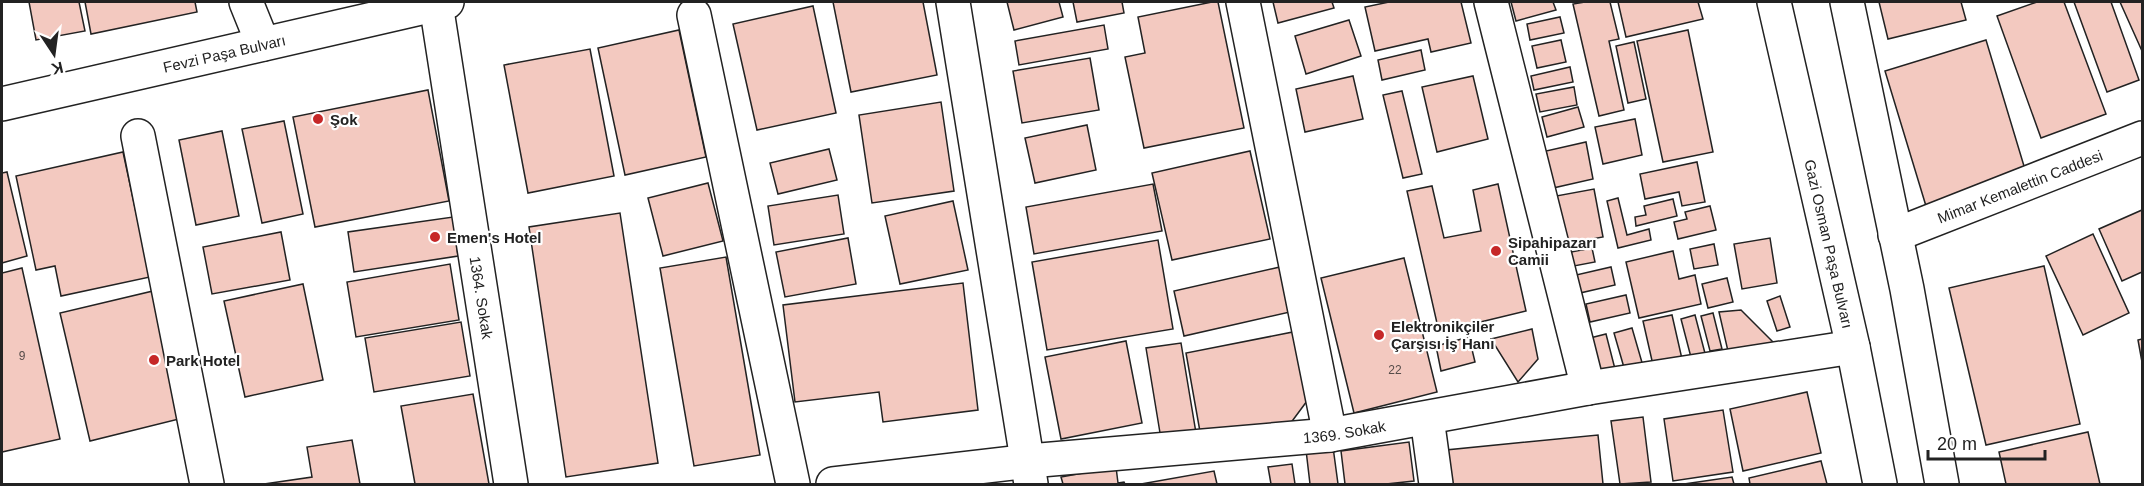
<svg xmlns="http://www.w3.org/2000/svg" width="2144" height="486" font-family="Arial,sans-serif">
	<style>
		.building { fill: #f3c9c0; stroke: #222; stroke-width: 1.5 }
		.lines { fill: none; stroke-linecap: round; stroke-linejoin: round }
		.minor-casing { stroke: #222; stroke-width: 36 }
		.tertiary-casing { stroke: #222; stroke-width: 36 }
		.primary-casing { stroke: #222; stroke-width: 36 }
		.minor { stroke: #fff; stroke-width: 33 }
		.tertiary { stroke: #fff; stroke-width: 33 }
		.primary { stroke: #fff; stroke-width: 33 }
		.poi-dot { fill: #c62828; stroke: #fff; stroke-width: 2 }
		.labels { text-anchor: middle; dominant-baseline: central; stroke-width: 4.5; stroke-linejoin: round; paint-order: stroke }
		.number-label { font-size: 12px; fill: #564c4a }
		.street-label { font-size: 15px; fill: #222; stroke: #fff }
		.poi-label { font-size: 15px; font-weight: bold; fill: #222; stroke: #fff; text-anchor: start }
	</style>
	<rect width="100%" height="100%" fill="#fff"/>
	<!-- building -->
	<g class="building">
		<polygon points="29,2 79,2 85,31 36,40"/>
		<polygon points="85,2 195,2 197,12 91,34"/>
		<polygon points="833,2 923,2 937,75 851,92"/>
		<polygon points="1007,2 1059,2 1063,17 1014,30"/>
		<polygon points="1073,2 1122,2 1124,13 1077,22"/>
		<polygon points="1212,2 1218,2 1244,128 1144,148 1125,57 1145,53 1138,17"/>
		<polygon points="1273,2 1332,2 1334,8 1278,23"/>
		<polygon points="1389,2 1461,2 1471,43 1431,52 1428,39 1375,51 1365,7"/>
		<polygon points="1511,2 1553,2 1556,10 1516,21"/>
		<polygon points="1585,2 1610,2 1619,39 1609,41 1624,110 1599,116 1573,4"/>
		<polygon points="1618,2 1698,2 1703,19 1626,37"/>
		<polygon points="1879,2 1961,2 1966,20 1888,39"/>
		<polygon points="2037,2 2064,2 2106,114 2041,138 1997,16"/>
		<polygon points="2074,2 2111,2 2139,80 2107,92"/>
		<polygon points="2120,2 2142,2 2142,51"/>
		<polygon points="813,6 836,113 757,130 733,24"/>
		<polygon points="1560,17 1564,33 1530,40 1527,24"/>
		<polygon points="1349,20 1361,56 1306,74 1295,36"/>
		<polygon points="1104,25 1108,49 1019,65 1015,41"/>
		<polygon points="679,30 706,157 625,175 598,48"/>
		<polygon points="1688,30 1713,152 1663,162 1637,41"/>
		<polygon points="1561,40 1566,62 1537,68 1532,46"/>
		<polygon points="1986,40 2027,176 1926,206 1885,71"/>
		<polygon points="1634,42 1646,99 1628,103 1616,46"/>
		<polygon points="590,49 614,176 528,193 504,65"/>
		<polygon points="1421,50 1425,70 1382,80 1378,60"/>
		<polygon points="1090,58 1099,110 1022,123 1013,71"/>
		<polygon points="1570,67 1573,82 1534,90 1531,76"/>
		<polygon points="1353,76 1363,119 1305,132 1296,89"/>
		<polygon points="1473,76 1488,139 1437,152 1422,87"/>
		<polygon points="1574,87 1577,105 1540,112 1536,94"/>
		<polygon points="428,90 449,201 315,227 293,117"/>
		<polygon points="1402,91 1422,174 1403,178 1383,95"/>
		<polygon points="941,102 954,191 872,203 859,115"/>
		<polygon points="1578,107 1584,127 1547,137 1542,117"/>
		<polygon points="1635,119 1642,155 1603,164 1595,127"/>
		<polygon points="284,121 303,214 262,223 242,129"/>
		<polygon points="1087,125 1096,170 1035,183 1025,138"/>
		<polygon points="222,131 239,216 196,225 179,140"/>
		<polygon points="1586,142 1593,179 1553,188 1546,151"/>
		<polygon points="829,149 837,180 778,194 770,163"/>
		<polygon points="1250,151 1270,239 1172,260 1152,173"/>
		<polygon points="123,152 150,277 61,296 55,266 36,270 16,176"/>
		<polygon points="1697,162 1705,202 1682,206 1679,192 1645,199 1640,174"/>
		<polygon points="7,172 27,256 2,263 2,173"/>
		<polygon points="708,183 723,241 663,256 648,198"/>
		<polygon points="1153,184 1162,231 1034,254 1026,207"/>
		<polygon points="1498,184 1526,311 1439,332 1407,191 1432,186 1444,238 1481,231 1473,190"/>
		<polygon points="1594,189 1603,237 1565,244 1556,196"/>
		<polygon points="838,195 844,234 774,245 768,206"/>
		<polygon points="1618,198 1627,235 1649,229 1651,240 1618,248 1607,201"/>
		<polygon points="1673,199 1677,216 1636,226 1635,217 1646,215 1644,206"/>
		<polygon points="953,201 968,270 900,284 885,216"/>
		<polygon points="1710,206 1716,230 1678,239 1674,222 1687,219 1685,212"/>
		<polygon points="2142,210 2142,272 2122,281 2099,229"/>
		<polygon points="620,213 658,463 566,477 529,227"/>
		<polygon points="453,217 458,256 354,272 348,232"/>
		<polygon points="281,232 290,280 212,294 203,247"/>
		<polygon points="2093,234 2129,313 2083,335 2046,256"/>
		<polygon points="848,238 856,284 785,297 776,252"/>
		<polygon points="1770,238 1777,283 1742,289 1734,244"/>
		<polygon points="1158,240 1173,329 1047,350 1032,262"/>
		<polygon points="1714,244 1718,265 1694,269 1690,249"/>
		<polygon points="1592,248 1595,262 1574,266 1571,252"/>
		<polygon points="1673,251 1679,279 1695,275 1701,304 1639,318 1626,262"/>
		<polygon points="726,257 760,455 694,466 660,268"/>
		<polygon points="1404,258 1437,392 1354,413 1321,278"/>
		<polygon points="450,264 459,320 356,337 347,282"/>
		<polygon points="2044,266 2080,424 1986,445 1949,288"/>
		<polygon points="1280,267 1290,312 1184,336 1174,291"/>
		<polygon points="1611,267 1615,285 1580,293 1576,275"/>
		<polygon points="22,268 60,439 2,452 2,273"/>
		<polygon points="1727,278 1733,302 1708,308 1702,284"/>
		<polygon points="963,283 978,410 883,422 879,392 795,402 783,305"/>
		<polygon points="303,284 323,380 245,397 224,301"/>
		<polygon points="153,291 183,418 90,441 60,313"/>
		<polygon points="1626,295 1630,313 1590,322 1586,304"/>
		<polygon points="1780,296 1790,327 1777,331 1767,301"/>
		<polygon points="1741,310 1782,351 1730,360 1719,312"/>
		<polygon points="1713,313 1722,349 1710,351 1701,316"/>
		<polygon points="1672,315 1682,359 1653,365 1643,321"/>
		<polygon points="1695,315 1707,361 1693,365 1681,319"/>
		<polygon points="461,322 470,376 374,392 365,338"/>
		<polygon points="1632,328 1643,366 1625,371 1614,333"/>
		<polygon points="1532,329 1538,359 1518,382 1491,339"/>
		<polygon points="1293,332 1307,401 1287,428 1202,443 1186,353"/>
		<polygon points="1606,334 1615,369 1586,376 1578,341"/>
		<polygon points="1469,337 1475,362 1441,371 1436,346"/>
		<polygon points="2142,339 2142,362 2138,340"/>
		<polygon points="1126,341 1142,423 1061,439 1045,357"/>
		<polygon points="1181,343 1197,439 1162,445 1146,348"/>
		<polygon points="1807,392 1821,453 1743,471 1730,409"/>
		<polygon points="473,394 489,484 415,484 401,406"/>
		<polygon points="1723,410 1733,472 1673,481 1664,419"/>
		<polygon points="1643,417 1651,482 1620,484 1611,421"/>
		<polygon points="2088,432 2100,484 2006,484 1999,452"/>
		<polygon points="1598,435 1603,484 1449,484 1446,450"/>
		<polygon points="352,440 360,484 264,484 312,477 307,447"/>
		<polygon points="1409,442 1414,481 1386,484 1345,484 1341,451"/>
		<polygon points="1333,447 1338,484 1310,484 1306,450"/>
		<polygon points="1821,461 1827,484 1750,484 1749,478"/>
		<polygon points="1292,464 1295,484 1271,484 1268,467"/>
		<polygon points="1116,467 1118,483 1124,482 1125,484 1063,484 1061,477"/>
		<polygon points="1214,471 1217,484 1141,484"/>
		<polygon points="1732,477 1734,484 1684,484"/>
	</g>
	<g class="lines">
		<defs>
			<g id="minor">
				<polyline points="246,2 263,44"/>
				<polyline points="1243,2 1330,435"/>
				<polyline points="1491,2 1588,388"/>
				<path id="s1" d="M436,4l75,480"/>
				<polyline points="694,15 793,484"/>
				<polyline points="138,136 207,484"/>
				<path id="s2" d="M1895,235l247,-97"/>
				<polyline points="1427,418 1436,484"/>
				<path id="s3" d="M833,484l196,-23 301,-26 258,-47 265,-41"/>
			</g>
			<polyline id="tertiary" points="953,2 1031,484"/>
			<g id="primary">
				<path id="s4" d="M1774,2l79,345 27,137"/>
				<polyline points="1847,2 1907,289 1942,484"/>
				<path id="s5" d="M2,104l445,-102"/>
			</g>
		</defs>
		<!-- minor casing -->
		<use href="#minor" class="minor-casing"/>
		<!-- tertiary casing -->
		<use href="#tertiary" class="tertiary-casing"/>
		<!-- primary casing -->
		<use href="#primary" class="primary-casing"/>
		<!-- minor -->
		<use href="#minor" class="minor"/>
		<!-- tertiary -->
		<use href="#tertiary" class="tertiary"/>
		<!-- primary -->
		<use href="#primary" class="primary"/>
	</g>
	<!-- markers -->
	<g class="poi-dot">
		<circle cx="318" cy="119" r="6"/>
		<circle cx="435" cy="237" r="6"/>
		<circle cx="1496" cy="251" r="6"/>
		<circle cx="1379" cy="335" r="6"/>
		<circle cx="154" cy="360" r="6"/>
	</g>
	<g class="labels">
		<!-- number labels -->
		<g class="number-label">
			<text x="22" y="356">9</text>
			<text x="1395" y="370">22</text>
		</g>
		<!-- street labels -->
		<g class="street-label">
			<text stroke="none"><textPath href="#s5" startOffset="228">Fevzi Paşa Bulvarı</textPath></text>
			<text stroke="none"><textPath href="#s2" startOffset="134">Mimar Kemalettin Caddesi</textPath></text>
			<text stroke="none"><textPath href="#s4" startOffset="248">Gazi Osman Paşa Bulvarı</textPath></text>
			<text stroke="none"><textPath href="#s1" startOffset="297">1364. Sokak</textPath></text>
			<text stroke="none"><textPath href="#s3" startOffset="514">1369. Sokak</textPath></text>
		</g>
		<!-- poi labels -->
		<g class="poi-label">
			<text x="330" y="119">Şok</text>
			<text x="447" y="237">Emen's Hotel</text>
			<text x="1508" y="242">Sipahipazarı<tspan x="1508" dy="17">Camii</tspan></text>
			<text x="1391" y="326">Elektronikçiler<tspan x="1391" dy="17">Çarşısı İş Hanı</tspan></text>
			<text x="166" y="360">Park Hotel</text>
		</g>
	</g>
	<!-- border -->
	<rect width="2144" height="486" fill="none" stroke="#222222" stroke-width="6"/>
	<!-- north arrow -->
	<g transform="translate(54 54) rotate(167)" stroke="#ffffff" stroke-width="4.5" paint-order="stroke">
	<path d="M0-4.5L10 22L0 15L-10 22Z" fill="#222222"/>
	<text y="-9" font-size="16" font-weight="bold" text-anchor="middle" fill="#222222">K</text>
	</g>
	<!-- scale -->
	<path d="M1928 450v9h117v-9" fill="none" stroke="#222222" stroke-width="3"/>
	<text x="1937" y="450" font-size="18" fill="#222222" stroke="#ffffff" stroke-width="4.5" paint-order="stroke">20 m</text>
</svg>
